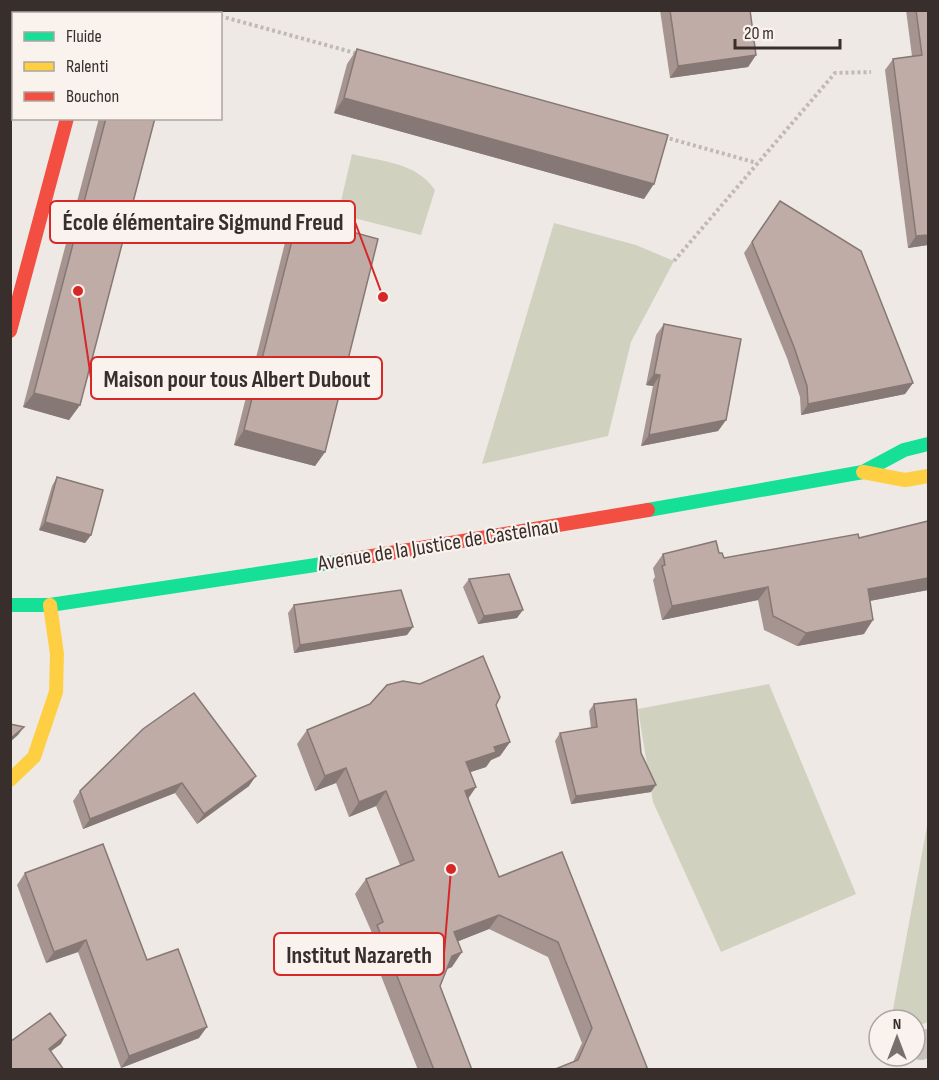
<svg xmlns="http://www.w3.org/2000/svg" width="939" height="1080" font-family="'Sofia Sans Condensed',sans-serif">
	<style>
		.green { fill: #d0d2bf }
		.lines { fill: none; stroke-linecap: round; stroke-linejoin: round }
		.path { stroke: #c0b9b5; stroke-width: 4; stroke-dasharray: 3 3; stroke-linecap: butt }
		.street { stroke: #c7c1bd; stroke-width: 28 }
		.fast { stroke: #16e098; stroke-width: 14 }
		.slow { stroke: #ffcf43; stroke-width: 14 }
		.jam { stroke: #f24e42; stroke-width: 14 }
		.wall { fill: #a59490 }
		.shaded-wall { fill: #867875 }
		.building { fill: #c0aca7; stroke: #867875; stroke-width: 1.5 }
		.labels { text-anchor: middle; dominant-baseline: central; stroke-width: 4.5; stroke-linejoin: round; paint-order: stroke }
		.street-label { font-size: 22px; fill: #382e2b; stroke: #f9f2ed }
		.leader { fill: none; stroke: #d62828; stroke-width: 2 }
		.callout-dot { fill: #d62828; stroke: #f9f2ed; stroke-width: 2 }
		.callout { fill: #f9f2ed; stroke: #d62828; stroke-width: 2 }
		.callout-label { font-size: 24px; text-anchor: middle; font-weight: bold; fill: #382e2b }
	</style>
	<rect width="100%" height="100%" fill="#eee9e4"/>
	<!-- green -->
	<g class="green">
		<path d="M352,154c31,8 64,8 83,36l-14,45 -83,-21z"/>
		<polygon points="554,223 636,245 674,261 631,342 608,436 482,464"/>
		<polygon points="769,684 856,894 721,952 653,802 638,709"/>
		<polygon points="928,821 928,1022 915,1027 915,1020 891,1020"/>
	</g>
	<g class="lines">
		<!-- path -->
		<g class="path">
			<polyline points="200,10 211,14"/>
			<polyline points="220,16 359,54"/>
			<polyline points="664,137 757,163"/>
			<polyline points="674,261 835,73 871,72"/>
		</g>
		<!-- street -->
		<g class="street">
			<polyline points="95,14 96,10"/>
			<polyline points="921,1046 928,1043"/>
		</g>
		<!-- fast -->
		<g class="fast">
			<polyline points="648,510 863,472 904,450 928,444"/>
			<polyline points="10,605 50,605 342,561"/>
		</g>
		<!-- slow -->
		<g class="slow">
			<polyline points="863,472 905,480 928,476"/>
			<polyline points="10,780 34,757 56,692 57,654 50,605"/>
		</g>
		<!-- jam -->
		<g class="jam">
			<polyline points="10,331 67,118"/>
			<polyline points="342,561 648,510"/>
		</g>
	</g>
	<!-- wall -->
	<g class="wall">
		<polygon points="660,10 750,10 756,55 748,67 670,78"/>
		<polygon points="906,10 928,10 928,245 908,248 885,70 893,59 912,56"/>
		<polygon points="357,49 644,199 334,113 347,64"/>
		<polygon points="99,118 155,118 80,405 69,420 23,407"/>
		<polygon points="780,201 913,383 905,394 801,415 800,397 787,358 744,253"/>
		<polygon points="298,217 325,452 315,466 234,445 288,231"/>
		<polygon points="664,324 726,420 718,431 641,446 653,386 646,385 656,335"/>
		<polygon points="57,477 91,535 85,543 39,530 52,486"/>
		<polygon points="928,521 928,590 870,601 864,634 797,646 764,630 758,600 662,620 653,580 655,577 653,568 663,554 719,553 724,558 859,538"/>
		<polygon points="469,579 517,618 478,624 463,587"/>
		<polygon points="294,605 407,635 294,653 288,613"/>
		<polygon points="594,704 641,753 651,792 571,804 555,741 560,733 591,728 589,711"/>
		<polygon points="496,705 510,742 500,756 491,760 486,767 470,772 476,787 468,799 499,877 562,852 648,1070 573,1062 582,1043 548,957 489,929 458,941 452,967 447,969 440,986 472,1070 418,1070 367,940 372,933 355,894 366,879 400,865 376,806 349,817 336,783 315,791 297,744 307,730"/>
		<polygon points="143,729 249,786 197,824 175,793 83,829 73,801 80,791"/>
		<polygon points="25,873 147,960 199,1038 121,1068 78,952 46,963 17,885"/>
	</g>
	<!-- shaded-wall -->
	<g class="shaded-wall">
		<polygon points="756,55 748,67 670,78 678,66"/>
		<polygon points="344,98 654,184 644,199 334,113"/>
		<polygon points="928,235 928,245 908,248 916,236"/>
		<polygon points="654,374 660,375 653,386 646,385"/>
		<polygon points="913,383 905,394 801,415 808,404"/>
		<polygon points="34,393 80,405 69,420 23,407"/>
		<polygon points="726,420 718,431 641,446 649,435"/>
		<polygon points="244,430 325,452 315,466 234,445"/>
		<polygon points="45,522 91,535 85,543 39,530"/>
		<polygon points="928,578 928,590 858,603 868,589"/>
		<polygon points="768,587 758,600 662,620 672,606"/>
		<polygon points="523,610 517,618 478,624 484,616"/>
		<polygon points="873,620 864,634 797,646 806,633"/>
		<polygon points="413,627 407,635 294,653 300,645"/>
		<polygon points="24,727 18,735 10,742 10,739"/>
		<polygon points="510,742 500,756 491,760 486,767 456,777 466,762 494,747"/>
		<polygon points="346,768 336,783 315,791 325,776"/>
		<polygon points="256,776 249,786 197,824 204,814"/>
		<polygon points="182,783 175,793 83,829 90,819"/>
		<polygon points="656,785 651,792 571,804 576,796"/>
		<polygon points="476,787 466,801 465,791"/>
		<polygon points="386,791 376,806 349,817 359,802"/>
		<polygon points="499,915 489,929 444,947 454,932"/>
		<polygon points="86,940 78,952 46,963 54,952"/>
		<polygon points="462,952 452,967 442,971 452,956"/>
		<polygon points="207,1027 199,1038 121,1068 129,1056"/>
		<polygon points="66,1035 61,1044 43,1057 49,1049"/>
	</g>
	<!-- building -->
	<g class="building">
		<polygon points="670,10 750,10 756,55 678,66"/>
		<polygon points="916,10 928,10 928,235 916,236 893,59 922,55"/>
		<polygon points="357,49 668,135 654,184 344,98"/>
		<polygon points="106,118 155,118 80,405 34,393"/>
		<polygon points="780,201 861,251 913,383 808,404 807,386 794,347 752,242"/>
		<polygon points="298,217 378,239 325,452 244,430"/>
		<polygon points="664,324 741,339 726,420 649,435 660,375 654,374"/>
		<polygon points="57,477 103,490 91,535 45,522"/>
		<polygon points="928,521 928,578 868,589 873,620 806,633 773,616 768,587 672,606 662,566 665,565 663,554 716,541 719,553 722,553 724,558 858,534 859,538"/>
		<polygon points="509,574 523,610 484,616 469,579"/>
		<polygon points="401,590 413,627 300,645 294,605"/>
		<polygon points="483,656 500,697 496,705 510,742 494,747 496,752 466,762 476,787 465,791 499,877 562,852 648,1070 553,1070 578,1060 592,1028 558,942 499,915 454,932 462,952 452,956 440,986 472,1070 434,1070 377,925 383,922 366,879 414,860 386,791 359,802 346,768 325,776 307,730 370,704 387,685 403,681 420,684"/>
		<polygon points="194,693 256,776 204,814 182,783 90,819 80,791 143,729"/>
		<polygon points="636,699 641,753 656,785 576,796 560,733 597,727 594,704"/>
		<polygon points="10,724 24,727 10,739"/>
		<polygon points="103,844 147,960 178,949 207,1027 129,1056 86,940 54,952 25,873"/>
		<polygon points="50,1013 66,1035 49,1049 64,1070 10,1070 10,1042"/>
	</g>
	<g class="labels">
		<!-- street labels -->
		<g class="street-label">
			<text transform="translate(438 545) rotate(-9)">Avenue de la Justice de Castelnau</text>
		</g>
	</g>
	<!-- callouts -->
	<path class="leader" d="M383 297L355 222M78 291L91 378M451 869L444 954"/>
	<g class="callout-dot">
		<circle cx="383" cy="297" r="6"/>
		<circle cx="78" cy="291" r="6"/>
		<circle cx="451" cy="869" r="6"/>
	</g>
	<g class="callout">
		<rect x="50" y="201" width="305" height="42" rx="6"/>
		<rect x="91" y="357" width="291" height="42" rx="6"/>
		<rect x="274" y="933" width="170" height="42" rx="6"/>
	</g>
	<g class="callout-label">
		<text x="203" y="230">École élémentaire Sigmund Freud</text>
		<text x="237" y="387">Maison pour tous Albert Dubout</text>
		<text x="359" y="963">Institut Nazareth</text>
	</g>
	<!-- border -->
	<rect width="939" height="1080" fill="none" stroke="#382e2b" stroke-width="24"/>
	<!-- legend -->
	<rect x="12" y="12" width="210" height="108" fill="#f9f2ed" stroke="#aca49f" stroke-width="1.5"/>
	<rect x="24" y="32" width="30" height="9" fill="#16e098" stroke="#aca49f" stroke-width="1.5"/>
	<text x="66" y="42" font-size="18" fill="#382e2b">Fluide</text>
	<rect x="24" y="62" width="30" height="9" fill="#ffcf43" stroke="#aca49f" stroke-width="1.5"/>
	<text x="66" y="72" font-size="18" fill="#382e2b">Ralenti</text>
	<rect x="24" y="92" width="30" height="9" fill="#f24e42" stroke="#aca49f" stroke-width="1.5"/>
	<text x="66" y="102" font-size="18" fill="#382e2b">Bouchon</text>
	<!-- north arrow -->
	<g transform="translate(897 1038)"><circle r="28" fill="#f9f2ed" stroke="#aca49f" stroke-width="1.5"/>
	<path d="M0-4.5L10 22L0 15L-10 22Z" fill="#786f6c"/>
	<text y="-9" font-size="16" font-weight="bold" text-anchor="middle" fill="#382e2b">N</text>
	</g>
	<!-- scale -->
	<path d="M735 39v9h105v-9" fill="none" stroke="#382e2b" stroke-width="3"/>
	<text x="744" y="39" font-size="18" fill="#382e2b" stroke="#f9f2ed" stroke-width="4.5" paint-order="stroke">20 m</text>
</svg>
